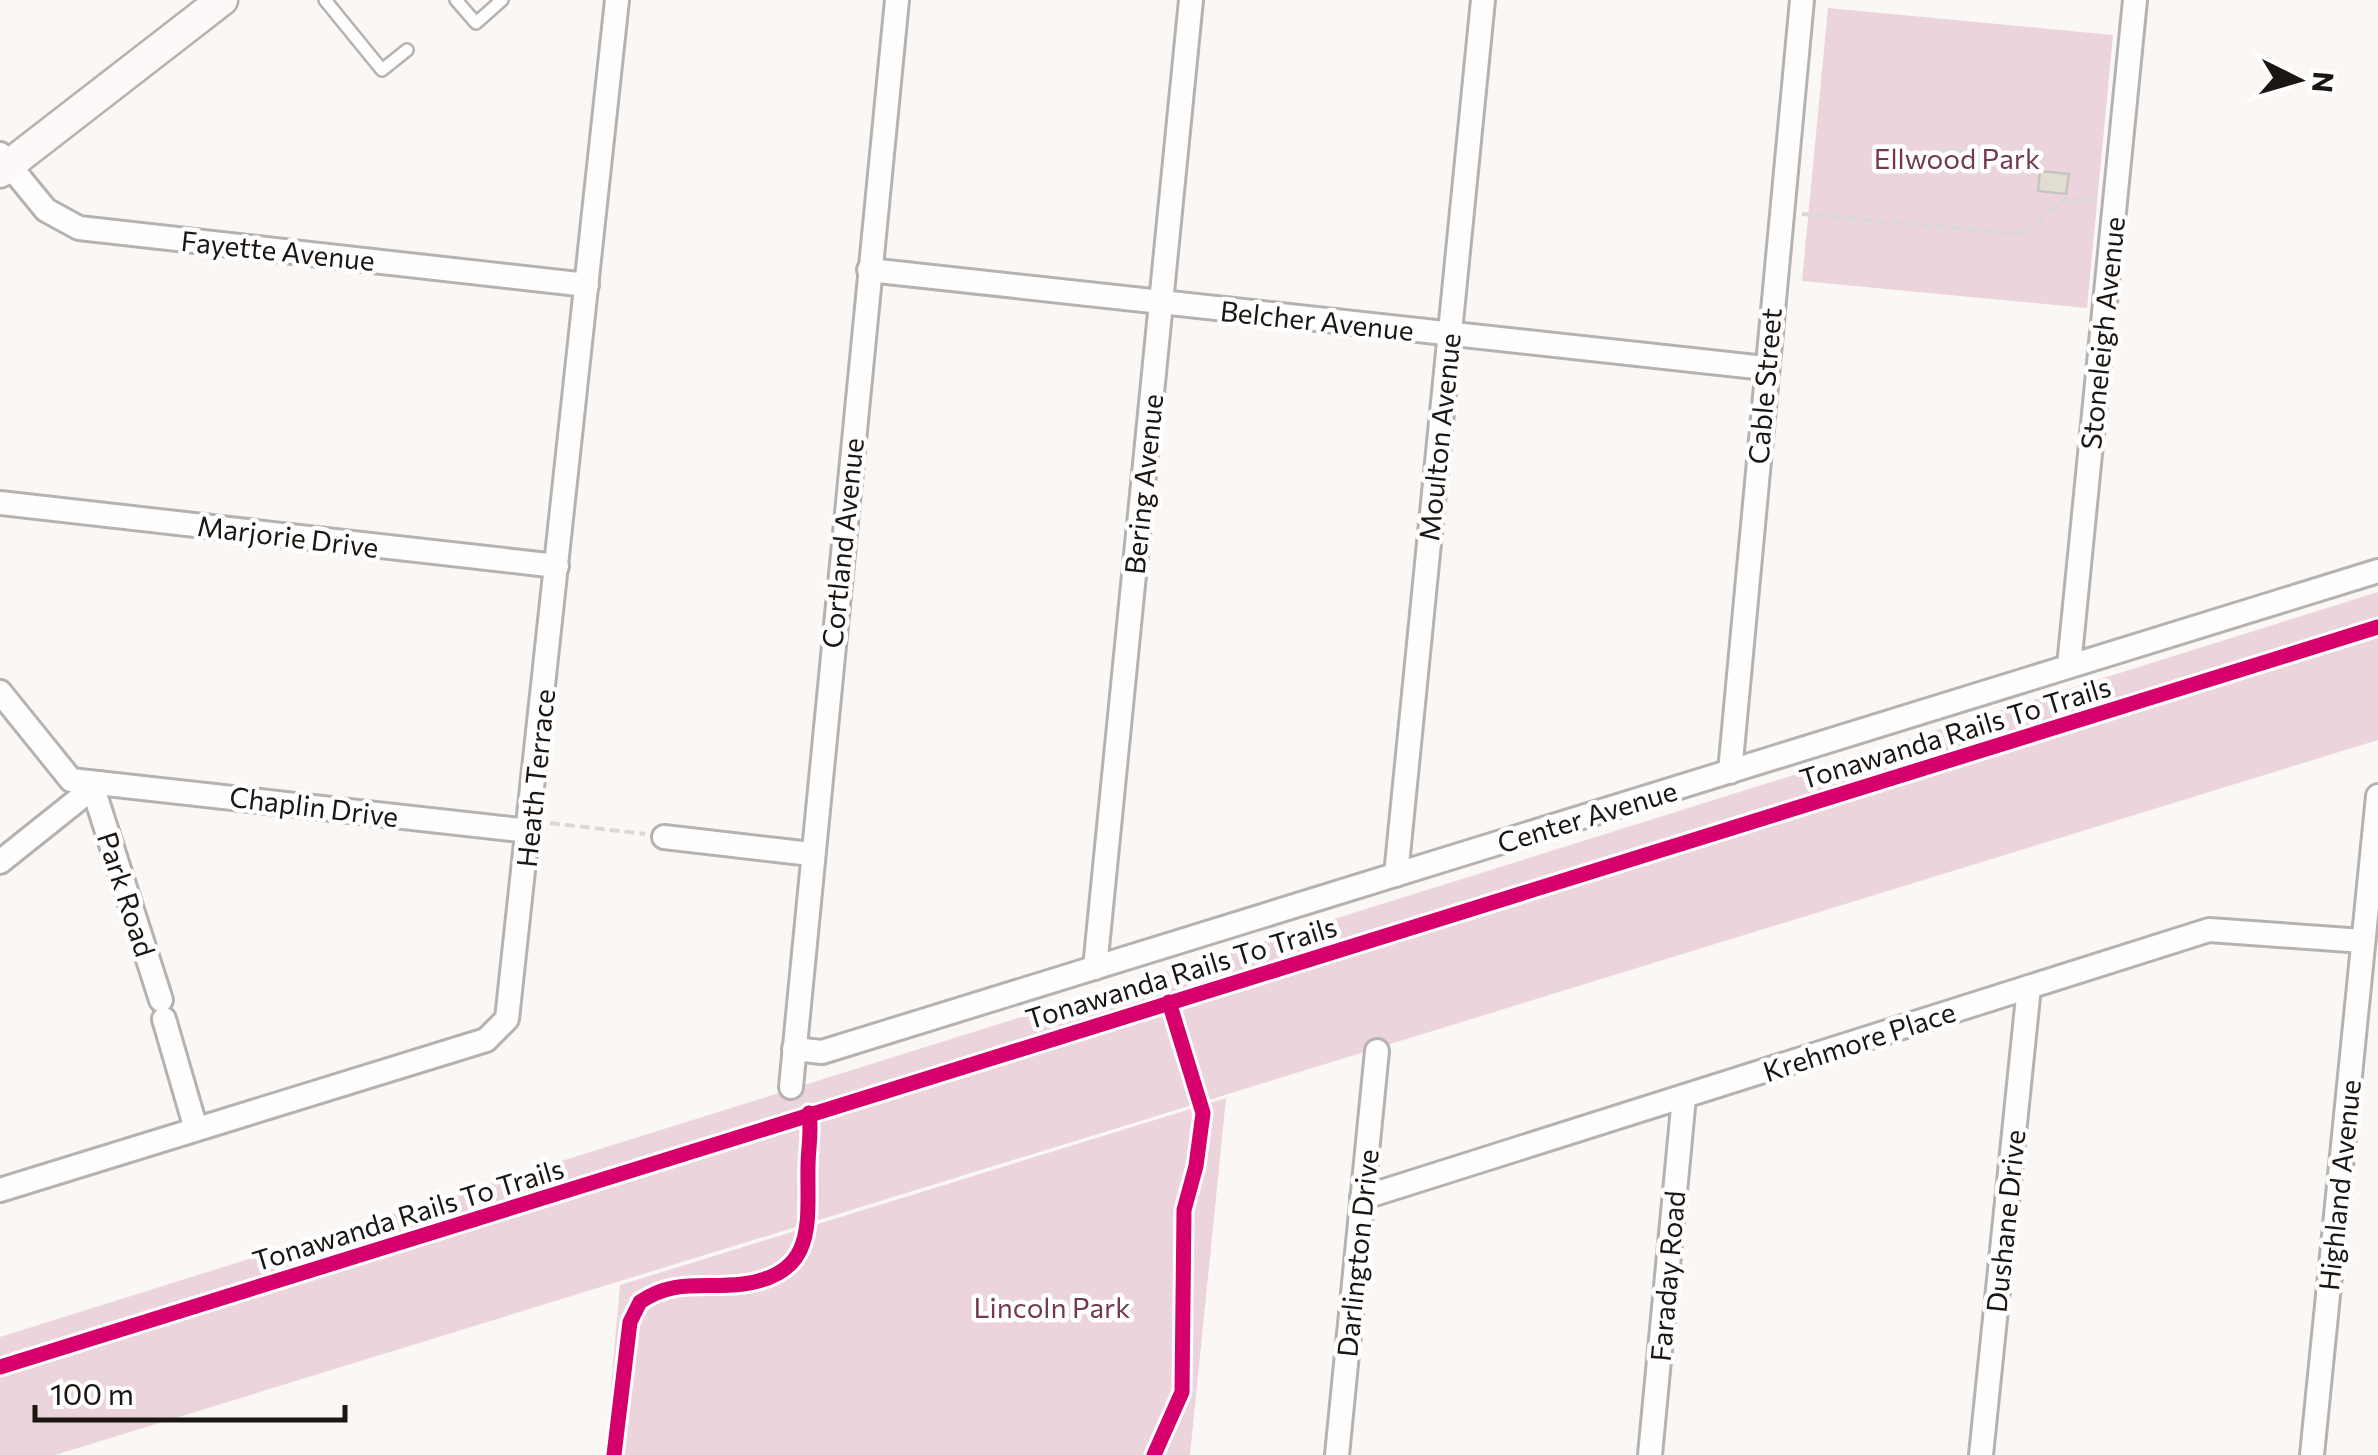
<svg xmlns="http://www.w3.org/2000/svg" width="2378" height="1455" font-family="Commissioner,sans-serif">
	<style>
		.green { fill: #ebd4db }
		.building { fill: #e1ddd3; stroke: #c7c4c0; stroke-width: 2.5 }
		.lines { fill: none; stroke-linecap: round; stroke-linejoin: round }
		.lane-casing { stroke: #b6b2af; stroke-width: 16 }
		.street-casing { stroke: #b6b2af; stroke-width: 28 }
		.secondary-casing { stroke: #b6b2af; stroke-width: 35 }
		.path { stroke: #dbd9d8; stroke-width: 4; stroke-dasharray: 10 5; stroke-linecap: butt }
		.lane { stroke: #fefefe; stroke-width: 11 }
		.street { stroke: #fefefe; stroke-width: 22 }
		.secondary { stroke: #fcf9f8; stroke-width: 30 }
		.cycleway-casing { stroke: #fff; stroke-width: 21 }
		.cycleway { stroke: #d6006c; stroke-width: 15 }
		.labels { text-anchor: middle; dominant-baseline: central; stroke-width: 9; stroke-linejoin: round; paint-order: stroke }
		.park-label { font-size: 28px; fill: #733952; stroke: #fff }
		.street-label { font-size: 28px; fill: #1b1612; stroke: #fff }
	</style>
	<rect width="100%" height="100%" fill="#faf7f5"/>
	<!-- green -->
	<g class="green">
		<polygon points="1828,8 2113,35 2087,308 1802,281"/>
		<polygon points="2378,592 2378,740 55,1455 0,1455 0,1337"/>
		<polygon points="1226,1098 1190,1455 605,1455 620,1285"/>
	</g>
	<!-- building -->
	<polygon class="building" points="2040,171 2069,174 2066,194 2038,191"/>
	<g class="lines">
		<defs>
			<g id="lane">
				<polyline points="325,0 382,70 407,50"/>
				<polyline points="456,0 476,23 502,0"/>
			</g>
			<g id="street">
				<polyline points="0,154 46,210 79,228 587,285"/>
				<polyline points="869,270 1765,368"/>
				<polyline points="0,503 557,566"/>
				<polyline points="2069,666 2135,0"/>
				<polyline points="0,692 71,780 529,831"/>
				<polyline points="1730,772 1802,0"/>
				<polyline points="93,788 161,1000"/>
				<polyline points="664,837 811,854"/>
				<polyline points="0,862 99,783"/>
				<polyline points="1396,875 1483,0"/>
				<polyline points="1095,968 1191,0"/>
				<polyline points="164,1019 196,1129"/>
				<polyline points="794,1049 822,1052 2378,571"/>
				<polyline points="791,1087 897,0"/>
				<polyline points="0,1190 486,1040 507,1019 617,0"/>
				<polyline points="1362,1198 2209,930 2363,941"/>
				<polyline points="1337,1455 1377,1051"/>
				<polyline points="1650,1455 1684,1097"/>
				<polyline points="1981,1455 2029,987"/>
				<polyline points="2312,1455 2378,796"/>
			</g>
			<polyline id="secondary" points="0,172 222,0"/>
		</defs>
		<!-- lane casing -->
		<use href="#lane" class="lane-casing"/>
		<!-- street casing -->
		<use href="#street" class="street-casing"/>
		<!-- secondary casing -->
		<use href="#secondary" class="secondary-casing"/>
		<!-- path -->
		<g class="path">
			<polyline points="1802,214 2017,234 2030,229 2065,199 2093,201"/>
			<polyline points="550,823 645,834"/>
		</g>
		<!-- lane -->
		<use href="#lane" class="lane"/>
		<!-- street -->
		<use href="#street" class="street"/>
		<!-- secondary -->
		<use href="#secondary" class="secondary"/>
		<defs>
			<g id="cycleway">
				<polyline points="0,1367 2378,627"/>
				<path d="M614,1455l16,-133 10,-20c35,-24 64,-13 103,-18 75,-10 64,-63 65,-117 0,-19 4,-34 1,-54"/>
				<polyline points="1154,1455 1182,1392 1184,1210 1196,1166 1203,1113 1169,1002"/>
			</g>
		</defs>
		<!-- cycleway casing -->
		<use href="#cycleway" class="cycleway-casing"/>
		<!-- cycleway -->
		<use href="#cycleway" class="cycleway"/>
	</g>
	<g class="labels">
		<!-- park labels -->
		<g class="park-label">
			<text x="1957" y="158">Ellwood Park</text>
			<text x="1052" y="1307">Lincoln Park</text>
		</g>
		<!-- street labels -->
		<g class="street-label">
			<text transform="translate(278 250) rotate(6)">Fayette Avenue</text>
			<text transform="translate(1317 320) rotate(6)">Belcher Avenue</text>
			<text transform="translate(2102 333) rotate(-84)">Stoneleigh Avenue</text>
			<text transform="translate(1764 386) rotate(-85)">Cable Street</text>
			<text transform="translate(1439 437) rotate(-84)">Moulton Avenue</text>
			<text transform="translate(1143 484) rotate(-84)">Bering Avenue</text>
			<text transform="translate(288 536) rotate(7)">Marjorie Drive</text>
			<text transform="translate(842 543) rotate(-84)">Cortland Avenue</text>
			<text transform="translate(1955 732) rotate(-17)">Tonawanda Rails To Trails</text>
			<text transform="translate(535 778) rotate(-84)">Heath Terrace</text>
			<text transform="translate(314 806) rotate(7)">Chaplin Drive</text>
			<text transform="translate(1587 816) rotate(-17)">Center Avenue</text>
			<text transform="translate(127 894) rotate(72)">Park Road</text>
			<text transform="translate(1181 972) rotate(-17)">Tonawanda Rails To Trails</text>
			<text transform="translate(1859 1041) rotate(-18)">Krehmore Place</text>
			<text transform="translate(2339 1185) rotate(-84)">Highland Avenue</text>
			<text transform="translate(408 1214) rotate(-17)">Tonawanda Rails To Trails</text>
			<text transform="translate(2005 1221) rotate(-84)">Dushane Drive</text>
			<text transform="translate(1357 1253) rotate(-84)">Darlington Drive</text>
			<text transform="translate(1667 1276) rotate(-85)">Faraday Road</text>
		</g>
	</g>
	<!-- north arrow -->
	<g transform="translate(2298 80) rotate(95)" stroke="#ffffff" stroke-width="8" paint-order="stroke">
	<path d="M0-8L18 38L0 25L-18 38Z" fill="#1b1612"/>
	<text y="-15" font-size="28" font-weight="bold" text-anchor="middle" fill="#1b1612">N</text>
	</g>
	<!-- scale -->
	<path d="M35 1405v15h310v-15" fill="none" stroke="#1b1612" stroke-width="5"/>
	<text x="50" y="1405" font-size="30" fill="#1b1612" stroke="#ffffff" stroke-width="8" paint-order="stroke">100 m</text>
</svg>
